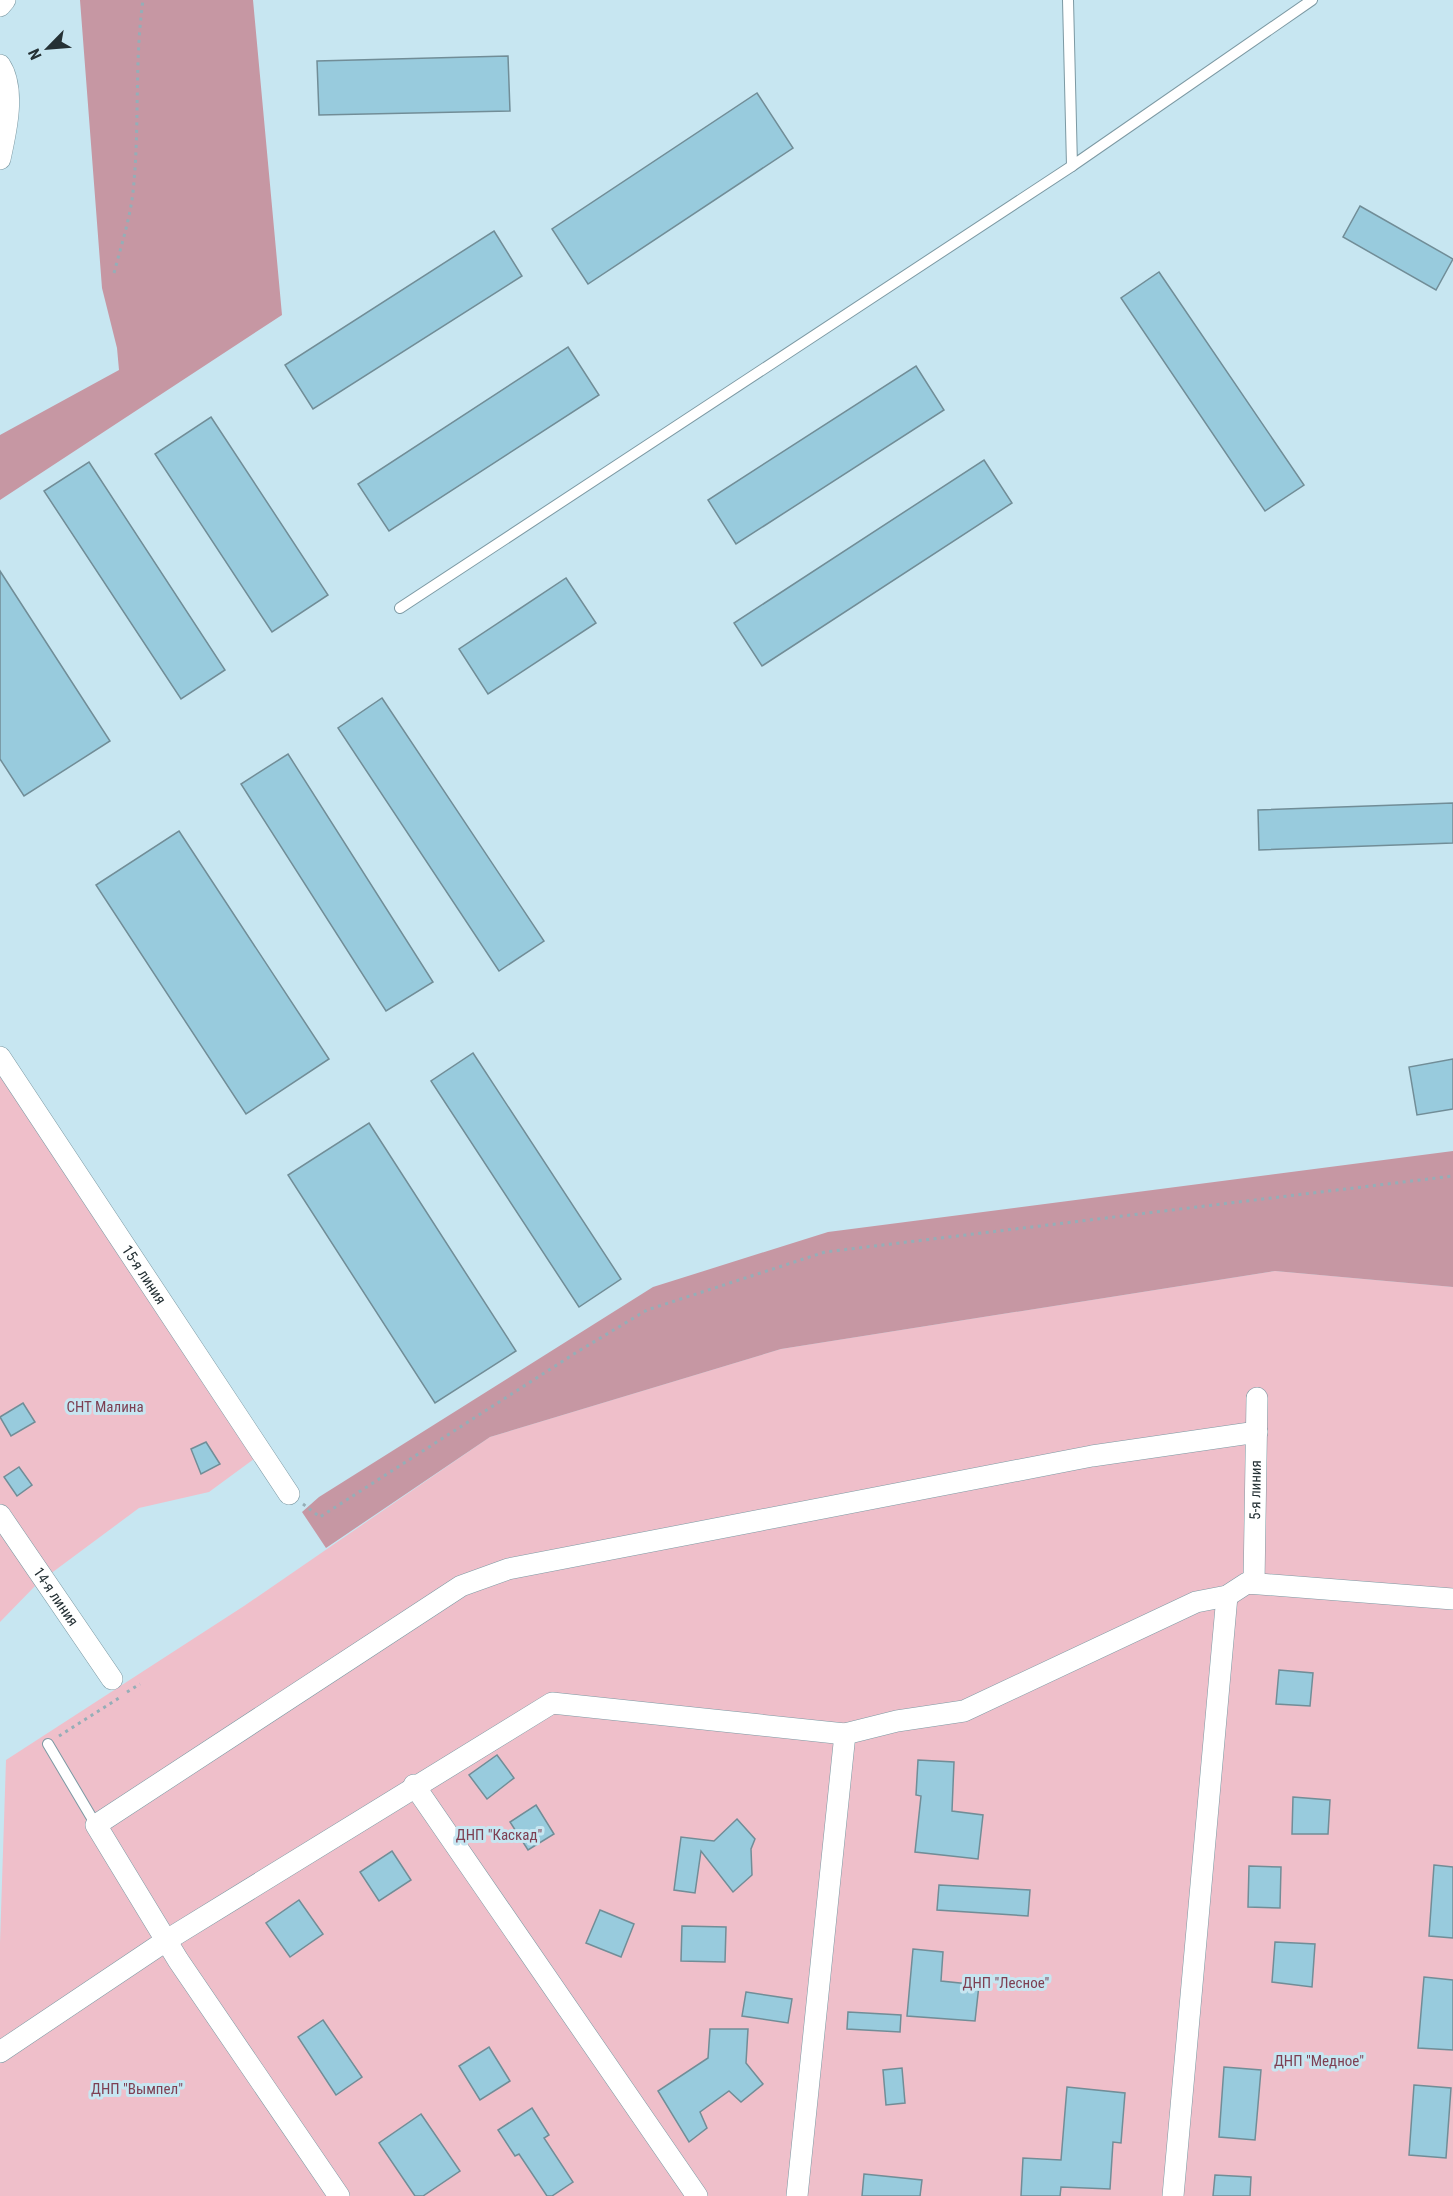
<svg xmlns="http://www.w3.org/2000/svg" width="1453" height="2196" font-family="'Roboto Condensed',sans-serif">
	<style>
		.green { fill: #efbfca }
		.forest { fill: #c697a3 }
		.building { fill: #98cbdd; stroke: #718d97; stroke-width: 1.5 }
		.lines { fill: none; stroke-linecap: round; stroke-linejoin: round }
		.lane-casing { stroke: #7c99a3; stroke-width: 12 }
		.street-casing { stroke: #7c99a3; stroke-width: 22 }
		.path { stroke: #95aeb7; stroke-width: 3; stroke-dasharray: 3 4.5; stroke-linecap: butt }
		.lane { stroke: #fff; stroke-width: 10 }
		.street { stroke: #fff; stroke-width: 21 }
		.labels { text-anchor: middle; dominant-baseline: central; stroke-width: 6; stroke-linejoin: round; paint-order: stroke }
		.street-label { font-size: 15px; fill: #253135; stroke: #c7e6f1 }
		.park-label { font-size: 15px; fill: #7d3f52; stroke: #c7e6f1 }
	</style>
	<rect width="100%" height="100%" fill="#c7e6f1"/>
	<!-- green -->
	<g class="green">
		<polygon points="0,1057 262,1453 209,1492 139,1508 38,1583 0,1622"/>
		<polygon points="1275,1271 1453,1287 1453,2196 0,2196 0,1943 6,1760 244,1606 490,1437 781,1349"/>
	</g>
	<!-- forest -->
	<g class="forest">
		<polygon points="80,0 253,0 282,315 0,500 0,435 119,370 117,348 102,288"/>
		<polygon points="1453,1151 1453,1287 1275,1271 781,1349 490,1437 326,1548 302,1512 319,1497 653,1287 828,1232"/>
	</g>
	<!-- building -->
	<g class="building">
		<polygon points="508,56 510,111 319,115 317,61"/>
		<polygon points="757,93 793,148 588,284 552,229"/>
		<polygon points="1360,206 1453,259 1436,290 1343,237"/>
		<polygon points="494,231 522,276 313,409 285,365"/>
		<polygon points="1159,272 1304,485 1265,511 1121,298"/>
		<polygon points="568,347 599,395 389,531 358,484"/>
		<polygon points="916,366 944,410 736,544 708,500"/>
		<polygon points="211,417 328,595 272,632 155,454"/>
		<polygon points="984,460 1012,503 762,666 734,623"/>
		<polygon points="89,462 225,670 181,699 44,491"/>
		<polygon points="0,571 110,741 24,796 0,759"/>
		<polygon points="566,578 596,623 488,694 459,649"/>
		<polygon points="382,698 544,941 499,971 338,728"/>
		<polygon points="288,754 433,982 386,1011 241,784"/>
		<polygon points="1453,803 1453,843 1259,850 1258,810"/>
		<polygon points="179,831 329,1059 246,1114 96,885"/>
		<polygon points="473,1053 621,1279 579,1307 431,1081"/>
		<polygon points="1453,1059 1453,1109 1417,1115 1409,1067"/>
		<polygon points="369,1123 516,1351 435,1403 288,1175"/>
		<polygon points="23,1403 35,1422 11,1436 0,1417"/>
		<polygon points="206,1442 220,1464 201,1474 191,1449"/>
		<polygon points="19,1467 32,1485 17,1496 4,1477"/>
		<polygon points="1279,1670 1313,1673 1310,1706 1276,1704"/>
		<polygon points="497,1755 514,1778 487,1799 469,1775"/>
		<polygon points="918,1760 954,1762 952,1811 983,1815 978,1859 915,1852 921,1796 916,1795"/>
		<polygon points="1293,1797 1330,1800 1328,1834 1292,1834"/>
		<polygon points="536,1805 554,1834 528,1850 510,1822"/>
		<polygon points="737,1819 755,1839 751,1849 752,1875 733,1892 701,1851 695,1893 674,1890 681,1837 714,1841"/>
		<polygon points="392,1851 411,1880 379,1901 360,1872"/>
		<polygon points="1434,1865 1453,1867 1453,1938 1429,1936"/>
		<polygon points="1249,1866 1281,1867 1280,1908 1248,1907"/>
		<polygon points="939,1885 1030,1890 1028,1916 937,1910"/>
		<polygon points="299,1900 323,1934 290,1957 266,1923"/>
		<polygon points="600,1910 634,1924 621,1957 586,1943"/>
		<polygon points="682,1926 726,1927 725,1962 681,1961"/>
		<polygon points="1275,1942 1315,1944 1312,1987 1272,1982"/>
		<polygon points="913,1949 943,1952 941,1981 979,1985 975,2021 907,2016"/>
		<polygon points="1424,1977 1453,1980 1453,2050 1418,2048"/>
		<polygon points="746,1992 792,1999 788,2023 742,2016"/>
		<polygon points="848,2012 901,2015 900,2032 847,2029"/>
		<polygon points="323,2020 362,2077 336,2095 298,2037"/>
		<polygon points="710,2029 748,2029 746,2063 763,2084 741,2102 729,2091 700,2112 707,2128 689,2142 658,2091 708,2058"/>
		<polygon points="489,2047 510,2081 480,2100 459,2066"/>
		<polygon points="1224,2067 1261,2070 1255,2140 1219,2137"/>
		<polygon points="902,2068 905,2103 886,2105 883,2070"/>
		<polygon points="1414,2085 1451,2088 1446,2158 1409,2155"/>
		<polygon points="1067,2087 1125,2093 1121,2143 1113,2142 1110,2189 1061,2187 1060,2196 1021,2196 1023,2158 1061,2160"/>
		<polygon points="532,2108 549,2135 544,2138 573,2182 552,2196 547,2196 519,2154 515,2156 498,2130"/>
		<polygon points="421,2114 460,2171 423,2196 415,2196 379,2143"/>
		<polygon points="864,2174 922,2180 920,2196 862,2196"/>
		<polygon points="1215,2175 1251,2177 1250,2196 1213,2196"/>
	</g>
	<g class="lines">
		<defs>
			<g id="lane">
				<polyline points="1068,0 1072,166 1312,0"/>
				<polyline points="400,608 1072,166"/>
				<polyline points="48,1744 96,1825"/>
			</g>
			<g id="street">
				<polyline points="0,6 5,0"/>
				<path d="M0,65c16,24 6,67 0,94"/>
				<path id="s1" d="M0,1057l289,437"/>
				<path id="s2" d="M0,1515l112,164"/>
				<path id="s3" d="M1254,1583l3,-185"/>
				<polyline points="414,1785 697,2196"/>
				<polyline points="0,2052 167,1940 552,1703 845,1734"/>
				<polyline points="339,2196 178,1960 96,1825 461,1586 508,1569 1092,1456 1257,1432"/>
				<polyline points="797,2196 845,1734 897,1721 964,1711 1196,1602 1227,1596 1247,1583 1453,1599"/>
				<polyline points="1173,2196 1227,1596"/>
			</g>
		</defs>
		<!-- lane casing -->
		<use href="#lane" class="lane-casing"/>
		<!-- street casing -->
		<use href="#street" class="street-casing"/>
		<!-- path -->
		<g class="path">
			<path d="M114,273c7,-27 16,-54 19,-81 7,-64 1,-128 10,-192"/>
			<polyline points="303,1504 320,1517 577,1352 647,1310 825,1252 1453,1176"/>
			<polyline points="127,1692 140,1684"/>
			<polyline points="59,1736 119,1698"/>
		</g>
		<!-- lane -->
		<use href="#lane" class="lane"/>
		<!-- street -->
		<use href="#street" class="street"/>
	</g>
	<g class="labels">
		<!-- street labels -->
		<g class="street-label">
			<text stroke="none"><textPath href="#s1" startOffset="261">15-я линия</textPath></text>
			<text stroke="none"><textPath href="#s3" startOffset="93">5-я линия</textPath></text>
			<text stroke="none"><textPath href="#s2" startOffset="99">14-я линия</textPath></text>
		</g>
		<!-- park labels -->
		<g class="park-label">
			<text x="105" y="1407">СНТ Малина</text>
			<text x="499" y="1835">ДНП "Каскад"</text>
			<text x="1006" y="1983">ДНП "Лесное"</text>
			<text x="1319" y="2061">ДНП "Медное"</text>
			<text x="137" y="2089">ДНП "Вымпел"</text>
		</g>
	</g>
	<!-- north arrow -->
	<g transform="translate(48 48) rotate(245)" stroke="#c7e6f1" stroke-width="4.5" paint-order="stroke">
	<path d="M0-4.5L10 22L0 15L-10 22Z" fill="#253135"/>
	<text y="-9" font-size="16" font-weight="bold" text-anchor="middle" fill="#253135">N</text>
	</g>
</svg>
